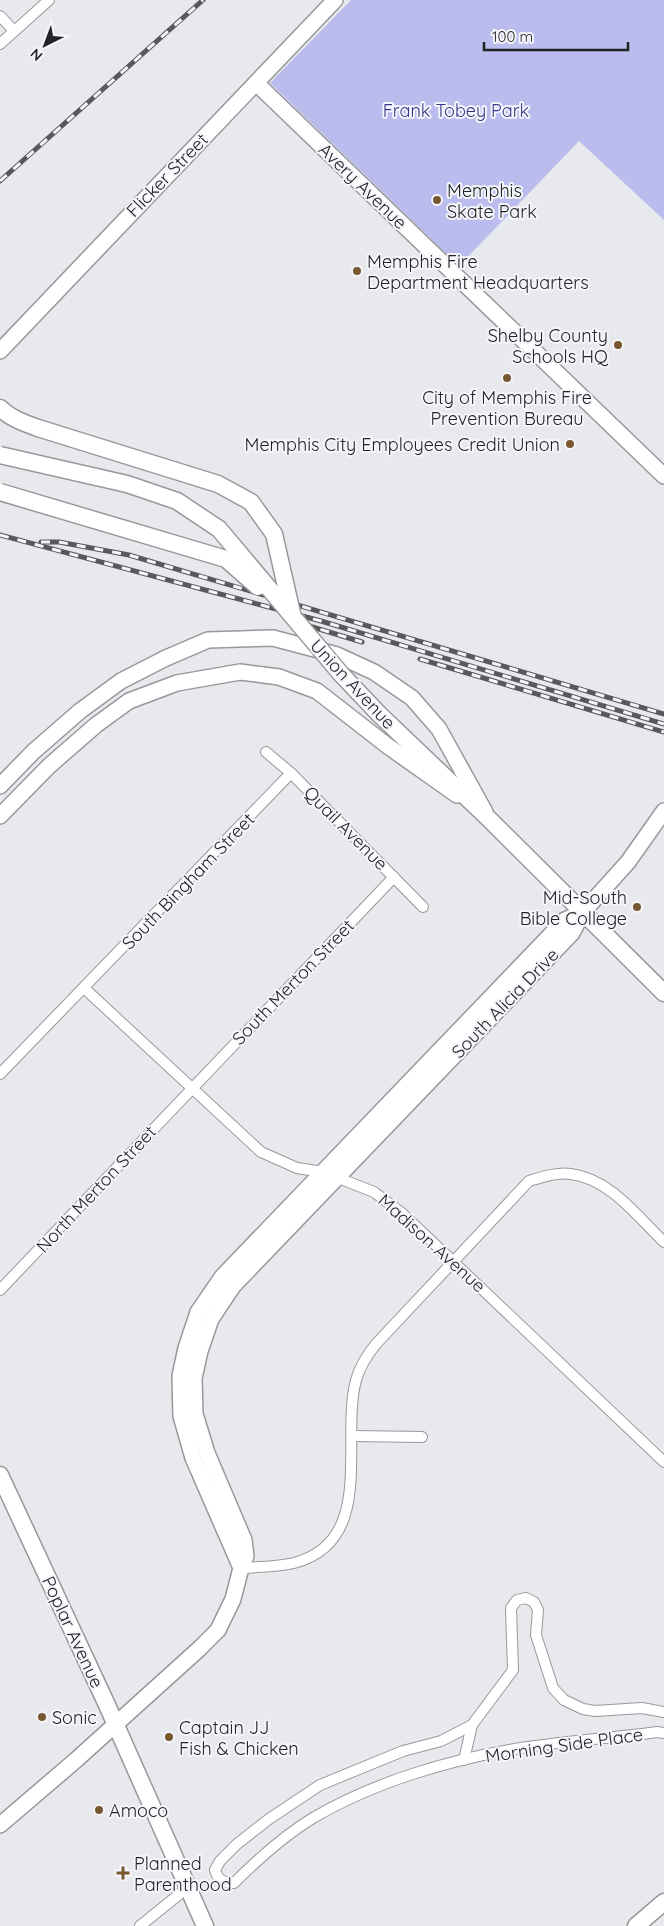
<svg xmlns="http://www.w3.org/2000/svg" width="664" height="1926" font-family="Quicksand,sans-serif">
	<style>
		.green { fill: #b9bcec }
		.lines { fill: none; stroke-linecap: round; stroke-linejoin: round }
		.street-casing { stroke: #97989c; stroke-width: 12 }
		.secondary-casing { stroke: #97989c; stroke-width: 18 }
		.primary-casing { stroke: #97989c; stroke-width: 19 }
		.street { stroke: #fff; stroke-width: 10 }
		.secondary { stroke: #fff; stroke-width: 15 }
		.primary { stroke: #fff; stroke-width: 16 }
		.rail-casing { stroke: #59595c; stroke-width: 5 }
		.rail { stroke: #f5f6fb; stroke-width: 3; stroke-dasharray: 9; stroke-linecap: butt }
		.primary-bridge-casing { stroke: #97989c; stroke-width: 19; stroke-linecap: butt }
		.primary-bridge { stroke: #fff; stroke-width: 16 }
		.poi-dot { fill: #79582f; stroke: #f5f6fb; stroke-width: 2 }
		.labels { text-anchor: middle; dominant-baseline: central; stroke-width: 4; stroke-linejoin: round; paint-order: stroke }
		.park-label { font-size: 18px; fill: #3a3488; stroke: #f5f6fb }
		.street-label { font-size: 18px; fill: #232325; stroke: #f5f6fb }
		.poi-label { font-size: 18px; fill: #232325; stroke: #f5f6fb; text-anchor: start }
	</style>
	<rect width="100%" height="100%" fill="#e8e9ed"/>
	<!-- green -->
	<polygon class="green" points="351,0 664,0 664,220 579,141 459,266 270,83"/>
	<g class="lines">
		<defs>
			<g id="street">
				<polyline points="0,16 14,31"/>
				<polyline points="0,44 49,0"/>
				<polyline points="266,752 291,773 423,907"/>
				<polyline points="84,988 261,1152 297,1168 323,1172 374,1192 403,1214 664,1462"/>
				<polyline points="0,1074 291,773"/>
				<polyline points="0,1290 394,877"/>
				<polyline points="353,1436 422,1437"/>
				<path d="M241,1568c17,-1 36,-1 53,-5 83,-22 46,-122 62,-183 4,-14 11,-25 20,-36l153,-163c13,-4 28,-9 42,-7 39,5 66,42 93,68"/>
				<path d="M472,1725l-31,16 -38,10 -83,34 -51,34 -32,25 -17,17 -5,9c3,10 8,13 19,13 23,-23 51,-48 79,-65 61,-36 138,-59 208,-70 45,-7 91,-10 136,-16l7,1"/>
				<polyline points="464,1760 472,1725 513,1670 511,1608 517,1600 526,1598 534,1602 538,1610 536,1635 553,1688 564,1700 583,1709 595,1711 642,1708 664,1712"/>
				<polyline points="140,1926 187,1888"/>
			</g>
			<g id="secondary">
				<polyline points="256,83 664,476"/>
				<polyline points="0,351 335,0"/>
				<polyline points="0,786 33,752 80,711 121,681 166,658 208,640 273,638 337,655 374,672 412,698 439,729 485,812"/>
				<polyline points="0,816 49,766 96,725 129,701 177,683 240,672 279,677 317,691 389,747 457,795"/>
				<polyline points="241,1568 193,1458 181,1416 180,1376 186,1348 198,1312 222,1277 565,920 583,912"/>
				<polyline points="0,1825 76,1760 199,1649 218,1630 233,1599 241,1568 246,1556 244,1540 207,1453 195,1414 194,1378 200,1351 211,1319 233,1286 572,933 583,912 628,862 664,811"/>
			</g>
			<g id="primary">
				<path d="M0,408c10,10 24,15 38,20"/>
				<polyline points="379,714 488,818 664,993"/>
				<polyline points="0,1475 107,1705 205,1926"/>
				<polyline points="636,1926 664,1902"/>
			</g>
		</defs>
		<!-- street casing -->
		<use href="#street" class="street-casing"/>
		<!-- secondary casing -->
		<use href="#secondary" class="secondary-casing"/>
		<!-- primary casing -->
		<use href="#primary" class="primary-casing"/>
		<!-- street -->
		<use href="#street" class="street"/>
		<!-- secondary -->
		<use href="#secondary" class="secondary"/>
		<!-- primary -->
		<use href="#primary" class="primary"/>
		<defs>
			<g id="rail">
				<polyline points="0,181 203,0"/>
				<polyline points="0,535 321,621 664,724"/>
				<polyline points="41,542 59,542 129,555 664,714"/>
				<polyline points="286,619 362,642"/>
				<polyline points="420,659 664,732"/>
			</g>
		</defs>
		<!-- rail casing -->
		<use href="#rail" class="rail-casing"/>
		<!-- rail -->
		<use href="#rail" class="rail"/>
		<defs>
			<g id="primary-bridge">
				<polyline points="38,428 218,484 251,502 274,534 292,613"/>
				<polyline points="0,455 127,484 177,501 219,529 341,674 379,714"/>
				<polyline points="0,492 226,559 258,587"/>
			</g>
		</defs>
		<!-- primary-bridge casing -->
		<use href="#primary-bridge" class="primary-bridge-casing"/>
		<!-- primary-bridge -->
		<use href="#primary-bridge" class="primary-bridge"/>
	</g>
	<!-- markers -->
	<g class="poi-dot">
		<circle cx="437" cy="200" r="5"/>
		<circle cx="357" cy="271" r="5"/>
		<circle cx="618" cy="345" r="5"/>
		<circle cx="507" cy="378" r="5"/>
		<circle cx="570" cy="444" r="5"/>
		<circle cx="637" cy="907" r="5"/>
		<circle cx="42" cy="1717" r="5"/>
		<circle cx="169" cy="1737" r="5"/>
		<circle cx="99" cy="1810" r="5"/>
		<path d="M120.5 1865.5h5v5h5v5h-5v5h-5v-5h-5v-5h5z"/>
	</g>
	<g class="labels">
		<!-- park labels -->
		<g class="park-label">
			<text x="456" y="110">Frank Tobey Park</text>
		</g>
		<!-- street labels -->
		<g class="street-label">
			<text transform="translate(167 175) rotate(-46)">Flicker Street</text>
			<text transform="translate(363 186) rotate(44)">Avery Avenue</text>
			<text transform="translate(353 684) rotate(47)">Union Avenue</text>
			<text transform="translate(346 828) rotate(45)">Quail Avenue</text>
			<text transform="translate(188 881) rotate(-46)">South Bingham Street</text>
			<text transform="translate(293 982) rotate(-46)">South Merton Street</text>
			<text transform="translate(505 1003) rotate(-46)">South Alicia Drive</text>
			<text transform="translate(96 1189) rotate(-47)">North Merton Street</text>
			<text transform="translate(432 1243) rotate(42)">Madison Avenue</text>
			<text transform="translate(73 1632) rotate(65)">Poplar Avenue</text>
			<text transform="translate(564 1745) rotate(-8)">Morning Side Place</text>
		</g>
		<!-- poi labels -->
		<g class="poi-label">
			<text x="447" y="190">Memphis<tspan x="447" dy="21">Skate Park</tspan></text>
			<text x="367" y="261">Memphis Fire<tspan x="367" dy="21">Department Headquarters</tspan></text>
			<text x="608" y="335" text-anchor="end">Shelby County<tspan x="608" dy="21">Schools HQ</tspan></text>
			<text x="507" y="397" text-anchor="middle">City of Memphis Fire<tspan x="507" dy="21">Prevention Bureau</tspan></text>
			<text x="560" y="444" text-anchor="end">Memphis City Employees Credit Union</text>
			<text x="627" y="897" text-anchor="end">Mid-South<tspan x="627" dy="21">Bible College</tspan></text>
			<text x="52" y="1717">Sonic</text>
			<text x="179" y="1727">Captain JJ<tspan x="179" dy="21">Fish &amp; Chicken</tspan></text>
			<text x="109" y="1810">Amoco</text>
			<text x="134" y="1863">Planned<tspan x="134" dy="21">Parenthood</tspan></text>
		</g>
	</g>
	<!-- north arrow -->
	<g transform="translate(45 45) rotate(222)" stroke="#f5f6fb" stroke-width="4" paint-order="stroke">
	<path d="M0-4L9 19L0 12L-9 19Z" fill="#232325"/>
	<text y="-8" font-size="14" font-weight="bold" text-anchor="middle" fill="#232325">N</text>
	</g>
	<!-- scale -->
	<path d="M484 42v8h144v-8" fill="none" stroke="#232325" stroke-width="2.5"/>
	<text x="492" y="42" font-size="15" fill="#232325" stroke="#f5f6fb" stroke-width="4" paint-order="stroke">100 m</text>
</svg>
